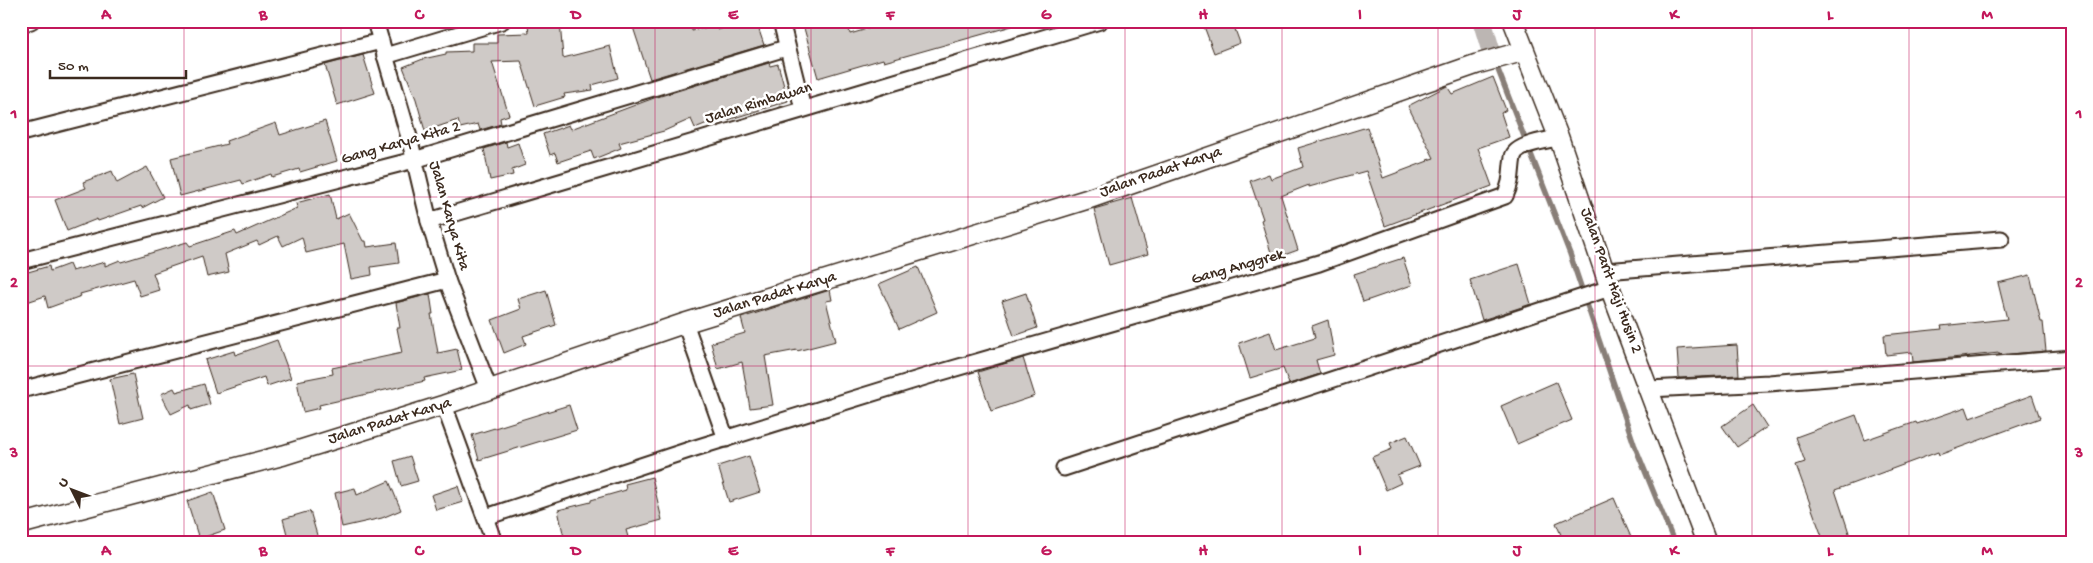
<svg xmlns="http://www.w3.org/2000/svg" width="2093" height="563" font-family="'Gochi Hand',sans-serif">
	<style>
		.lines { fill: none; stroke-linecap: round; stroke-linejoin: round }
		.stream { stroke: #887e77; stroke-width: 5.5 }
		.canal { stroke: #bcb6b3; stroke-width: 19 }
		.building { fill: #cfcac7; stroke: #3b2a1e }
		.minor-casing { stroke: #3b2a1e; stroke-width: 19 }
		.tertiary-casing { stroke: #3b2a1e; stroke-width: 22 }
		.minor { stroke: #fff; stroke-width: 15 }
		.tertiary { stroke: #fff; stroke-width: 19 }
		.grid { fill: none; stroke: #c2185b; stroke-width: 1; stroke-opacity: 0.55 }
		.labels { text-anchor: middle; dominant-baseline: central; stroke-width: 5; stroke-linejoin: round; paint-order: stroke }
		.street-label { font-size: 16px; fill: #3b2a1e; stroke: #fff }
		.neatline { fill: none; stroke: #c2185b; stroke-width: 2 }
		.grid-label { font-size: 16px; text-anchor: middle; font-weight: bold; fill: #c2185b }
	</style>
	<rect width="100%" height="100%" fill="#fff"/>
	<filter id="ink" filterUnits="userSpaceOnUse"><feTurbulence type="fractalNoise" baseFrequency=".02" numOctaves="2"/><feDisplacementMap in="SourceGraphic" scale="10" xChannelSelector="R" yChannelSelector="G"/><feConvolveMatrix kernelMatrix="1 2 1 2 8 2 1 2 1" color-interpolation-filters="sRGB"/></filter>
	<g filter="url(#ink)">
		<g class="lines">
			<!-- stream -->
			<polyline class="stream" points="1495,62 1570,254 1634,444 1674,542"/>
			<!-- canal -->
			<polyline class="canal" points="1482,21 1491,51"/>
		</g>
		<!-- building -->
		<g class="building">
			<polygon points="631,21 691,21 692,31 716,25 718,30 745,21 756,21 764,45 650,79"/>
			<polygon points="802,21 847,21 850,34 895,21 1011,21 1012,26 884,62 883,59 818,78"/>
			<polygon points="1202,21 1232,21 1240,43 1214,53"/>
			<polygon points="560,22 563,58 610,46 618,78 592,85 593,90 564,94 565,97 535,106 521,61 492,62 509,115 500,118 501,124 480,130 478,124 460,128 458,120 425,131 416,99 403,67 423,59 446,54 446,52 472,51 472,43 497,43 497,34 529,33 528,24"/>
			<polygon points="363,55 375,93 337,105 325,65"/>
			<polygon points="769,63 770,66 778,64 788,101 728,120 727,115 695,128 691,119 664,131 619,143 621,148 594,159 591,151 558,162 555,153 550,155 543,134 569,125 571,129 654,98"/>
			<polygon points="1493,77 1506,110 1501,113 1509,137 1478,148 1492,186 1385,226 1366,171 1309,187 1309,185 1281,196 1298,250 1273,259 1261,220 1263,219 1250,181 1269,174 1271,179 1303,167 1298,148 1367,127 1383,178 1428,161 1427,160 1434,158 1408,106 1447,86 1452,94"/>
			<polygon points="325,121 337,161 300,172 299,169 272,177 271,174 243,184 241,180 180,196 171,158 227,144 226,141 276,123 280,135"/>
			<polygon points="506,142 507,147 518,143 525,165 512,170 513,175 490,180 484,149"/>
			<polygon points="147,167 163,197 142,208 141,206 98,221 97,219 67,231 55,200 86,188 83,182 112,171 117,183"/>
			<polygon points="330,194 336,219 349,213 363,241 366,241 367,247 396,243 399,263 371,267 372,275 351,279 344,244 306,253 302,237 283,246 278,236 259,245 257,241 225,254 229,272 207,277 202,256 153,273 159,290 140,296 134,279 80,294 81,296 48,308 45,296 21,304 21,274 49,266 50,271 69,264 72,271 105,262 105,266 120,260 121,262 187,242 190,246 235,231 237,235 297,208 296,203"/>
			<polygon points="1132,198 1148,254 1109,265 1094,209"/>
			<polygon points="1403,258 1412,285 1363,302 1354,274"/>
			<polygon points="1519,264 1531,304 1482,320 1470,280"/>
			<polygon points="918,267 937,312 899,329 879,284"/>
			<polygon points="2030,275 2041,322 2043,322 2046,351 1999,355 1999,353 1913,362 1912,352 1886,355 1884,335 1942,329 1941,326 2007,319 1998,283"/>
			<polygon points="546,290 556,325 523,336 526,344 504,353 492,320 521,309 518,299"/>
			<polygon points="830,290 832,300 826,301 836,341 797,351 797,350 765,356 773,405 750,408 742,362 718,369 711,343 745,333 741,318"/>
			<polygon points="1026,293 1037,328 1014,336 1002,301"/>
			<polygon points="430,294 433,314 431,314 438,353 457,349 462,370 424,378 425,381 319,405 320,408 303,412 297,381 333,374 332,368 402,353 397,328 400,328 396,303"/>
			<polygon points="1328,320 1334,355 1316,360 1320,374 1289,384 1283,368 1250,378 1239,343 1270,332 1276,350 1315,338 1312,326"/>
			<polygon points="277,340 291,378 267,386 264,377 216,393 205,360 234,351 235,355"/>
			<polygon points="1737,345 1739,375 1679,378 1677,349"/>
			<polygon points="1023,358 1035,396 991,411 978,372"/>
			<polygon points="133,374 143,418 120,424 110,379"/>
			<polygon points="1556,382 1572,420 1517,444 1501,406"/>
			<polygon points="204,384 210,404 191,410 190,405 171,414 161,394 174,388 176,392"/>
			<polygon points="2032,395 2040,418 1939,455 1938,452 1835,490 1852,542 1824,542 1796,465 1805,462 1796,437 1856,415 1865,440 1916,422 1917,424 1966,407 1970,418"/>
			<polygon points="569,405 577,430 479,460 472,435"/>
			<polygon points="1753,405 1767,427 1737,447 1722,426"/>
			<polygon points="1407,436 1420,466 1397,475 1401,483 1386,490 1372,457 1392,449 1390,443"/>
			<polygon points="410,456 418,481 401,486 394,461"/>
			<polygon points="749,456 760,492 729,502 718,466"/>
			<polygon points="652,477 662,520 626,530 628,537 611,542 601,542 600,538 582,542 565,542 558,510 591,502 591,500 626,490 625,484"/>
			<polygon points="389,481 401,510 382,518 342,527 335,493 355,488 357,495"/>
			<polygon points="458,486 463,502 436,510 431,495"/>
			<polygon points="213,492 225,530 199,539 187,501"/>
			<polygon points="1614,498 1633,542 1564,542 1556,523"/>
			<polygon points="310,511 319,542 289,542 283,519"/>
		</g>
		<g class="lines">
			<defs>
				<g id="minor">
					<polyline points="375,21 409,137 429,221 447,280 489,389"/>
					<polyline points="781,21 803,109"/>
					<polyline points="21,24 31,21"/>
					<polyline points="385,56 502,21"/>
					<polyline points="21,133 381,41"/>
					<polyline points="429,221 1100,21"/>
					<polyline points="21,261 414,160 786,48"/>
					<polyline points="1605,271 2001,239"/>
					<polyline points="685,323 726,439"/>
					<polyline points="1649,389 1769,383 2072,358"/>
					<polyline points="21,390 447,280"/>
					<polyline points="444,405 494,542"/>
					<polyline points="1064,468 1610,288"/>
					<path d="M486,517l206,-68 236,-73 391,-113 186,-67c8,-17 5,-23 8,-39 2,-12 34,-17 46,-19"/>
				</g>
				<g id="tertiary">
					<polyline points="1513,21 1559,138 1610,288 1706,542"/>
					<polyline points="21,524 284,455 444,405 685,323 1088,199 1477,64 1524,51"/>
				</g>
			</defs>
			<!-- minor casing -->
			<use href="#minor" class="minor-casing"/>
			<!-- tertiary casing -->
			<use href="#tertiary" class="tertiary-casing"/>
			<!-- minor -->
			<use href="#minor" class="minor"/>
			<!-- tertiary -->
			<use href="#tertiary" class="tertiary"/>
		</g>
	</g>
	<!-- grid -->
	<path class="grid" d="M184,21v521M341,21v521M498,21v521M655,21v521M811,21v521M968,21v521M1125,21v521M1282,21v521M1438,21v521M1595,21v521M1752,21v521M1909,21v521M21,197h2051M21,366h2051"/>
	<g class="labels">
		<!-- street labels -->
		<g class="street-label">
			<text transform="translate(759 104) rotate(-17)">Jalan Rimbawan</text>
			<text transform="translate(401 144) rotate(-16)">Gang Karya Kita 2</text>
			<text transform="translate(1161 173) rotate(-19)">Jalan Padat Karya</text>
			<text transform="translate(448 216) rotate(74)">Jalan Karya Kita</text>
			<text transform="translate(1238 268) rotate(-16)">Gang Anggrek</text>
			<text transform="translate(1610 281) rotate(70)">Jalan Parit Haji Husin 2</text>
			<text transform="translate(775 296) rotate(-17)">Jalan Padat Karya</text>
			<text transform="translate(390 422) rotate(-17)">Jalan Padat Karya</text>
		</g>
	</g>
	<!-- margin -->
	<rect width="2093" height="563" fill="none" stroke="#fff" stroke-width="55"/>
	<!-- north arrow -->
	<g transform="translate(72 490) rotate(312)" stroke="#ffffff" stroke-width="4" paint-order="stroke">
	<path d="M0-4L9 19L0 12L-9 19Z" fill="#3b2a1e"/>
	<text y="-8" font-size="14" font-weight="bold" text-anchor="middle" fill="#3b2a1e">U</text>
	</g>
	<!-- scale -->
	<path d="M50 70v8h136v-8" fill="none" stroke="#3b2a1e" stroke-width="2.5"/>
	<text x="58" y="70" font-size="15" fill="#3b2a1e" stroke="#ffffff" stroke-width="4" paint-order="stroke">50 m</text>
	<rect x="28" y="28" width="2038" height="508" class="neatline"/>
	<g class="grid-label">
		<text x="106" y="19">A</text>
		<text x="263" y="19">B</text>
		<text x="419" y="19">C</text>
		<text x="576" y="19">D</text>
		<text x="733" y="19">E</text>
		<text x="890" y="19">F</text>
		<text x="1046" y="19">G</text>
		<text x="1203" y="19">H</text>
		<text x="1360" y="19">I</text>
		<text x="1517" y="19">J</text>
		<text x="1674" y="19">K</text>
		<text x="1830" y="19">L</text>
		<text x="1987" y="19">M</text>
		<text x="14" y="118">1</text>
		<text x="2079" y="118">1</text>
		<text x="14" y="287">2</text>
		<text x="2079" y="287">2</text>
		<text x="14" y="457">3</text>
		<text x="2079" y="457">3</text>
		<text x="106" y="555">A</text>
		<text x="263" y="555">B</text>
		<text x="419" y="555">C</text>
		<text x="576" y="555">D</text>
		<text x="733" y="555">E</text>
		<text x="890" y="555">F</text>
		<text x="1046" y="555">G</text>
		<text x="1203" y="555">H</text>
		<text x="1360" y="555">I</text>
		<text x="1517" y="555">J</text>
		<text x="1674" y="555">K</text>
		<text x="1830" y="555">L</text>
		<text x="1987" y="555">M</text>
	</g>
</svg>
